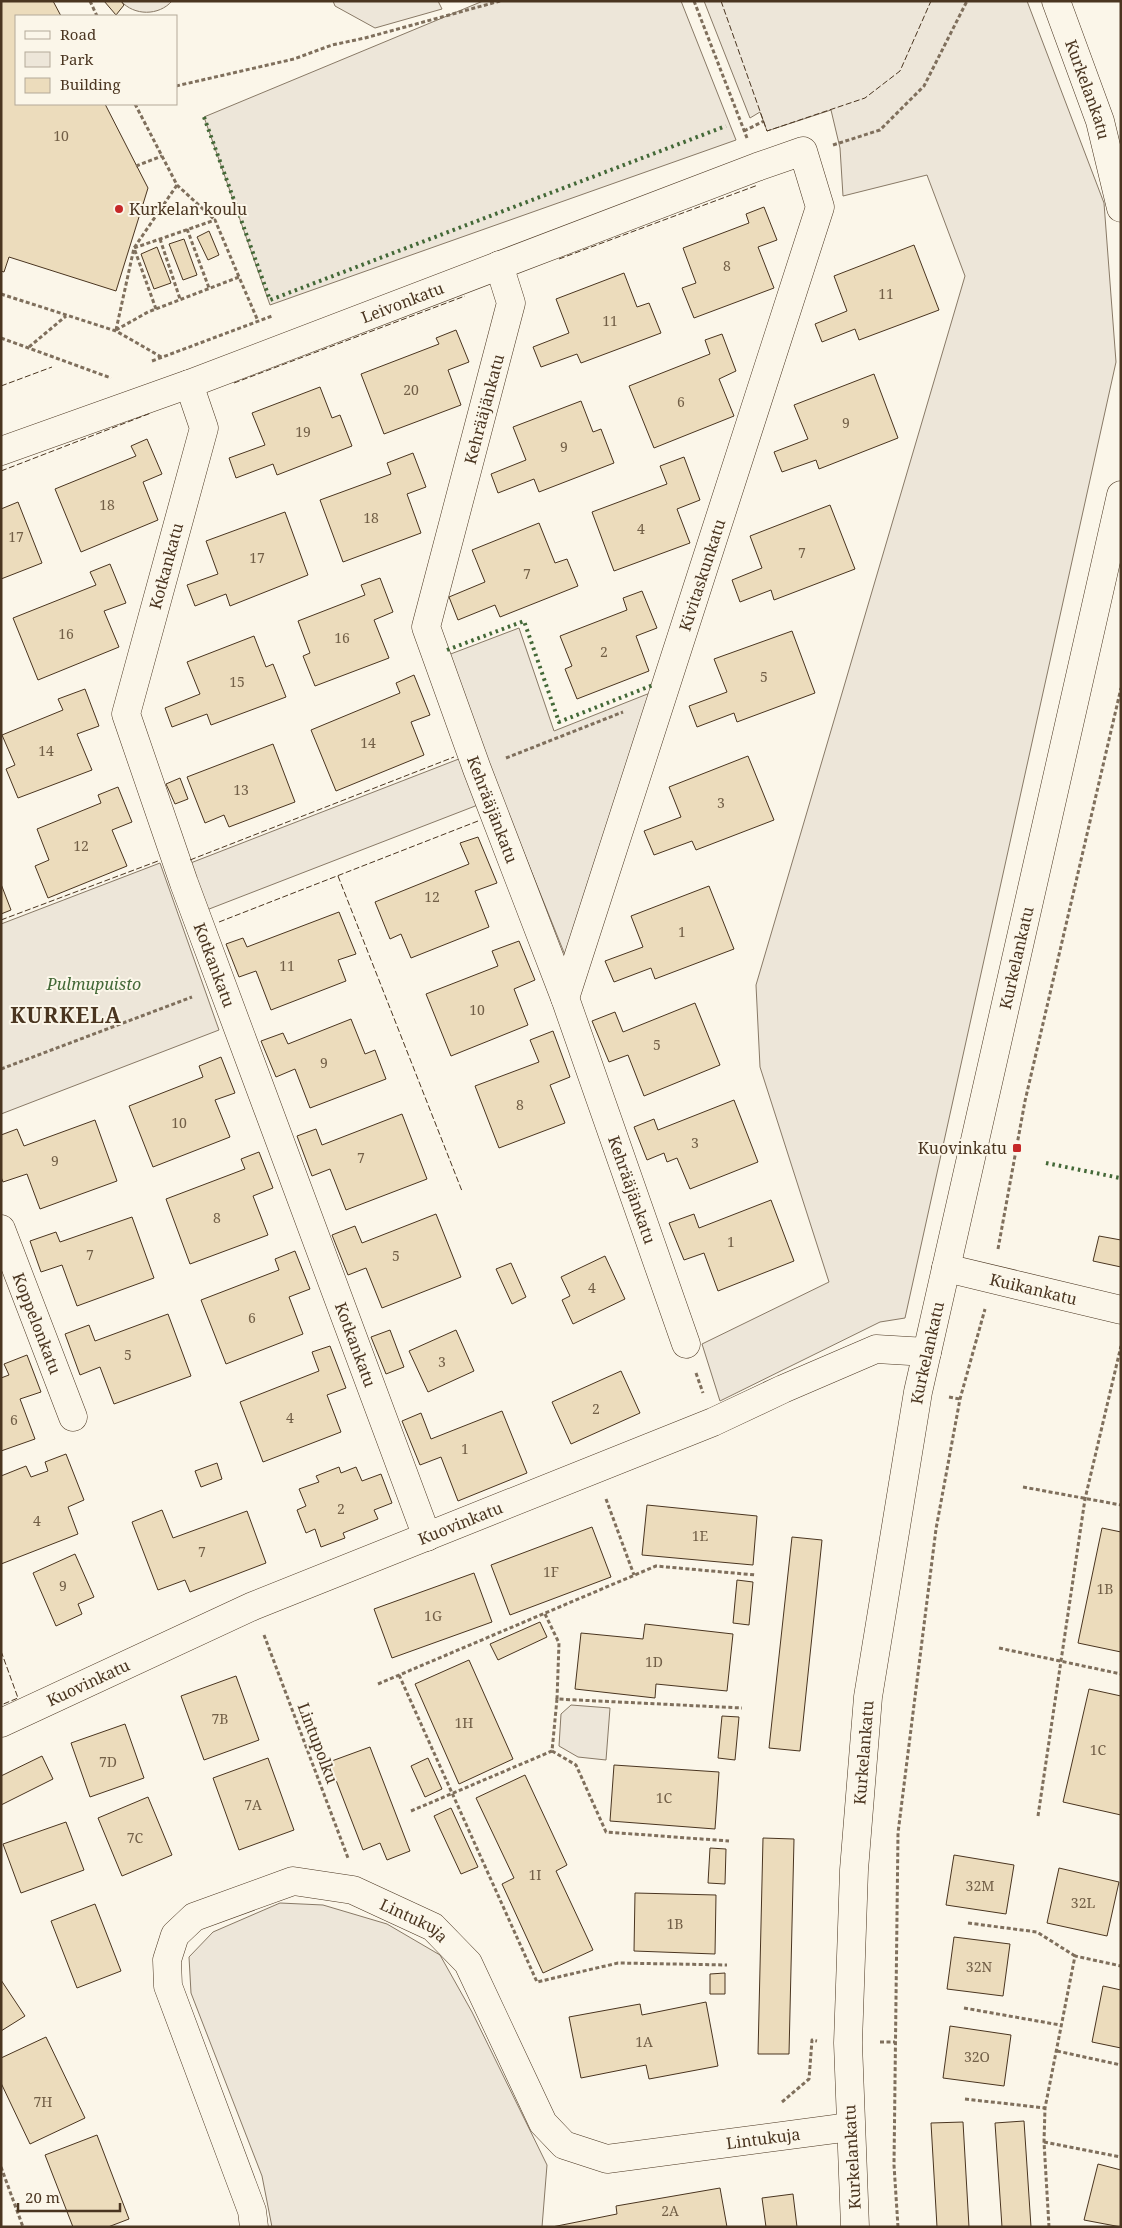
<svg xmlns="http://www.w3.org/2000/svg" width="1122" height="2228" font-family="'Noto Serif',serif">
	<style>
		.green { fill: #ede6d9; stroke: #887966 }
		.building { fill: #ecdcbc; stroke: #4a3520 }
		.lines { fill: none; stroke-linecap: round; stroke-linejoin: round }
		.minor-casing { stroke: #4a3520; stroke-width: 29 }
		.tertiary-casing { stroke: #4a3520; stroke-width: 29 }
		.path { stroke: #7f6f5c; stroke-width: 3; stroke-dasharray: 4 2.5; stroke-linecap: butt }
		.minor { stroke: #fbf6e9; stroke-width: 28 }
		.tertiary { stroke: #fbf6e9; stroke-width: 28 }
		.hedge { stroke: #436837; stroke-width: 4; stroke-dasharray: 2.5 4; stroke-linecap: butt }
		.fence { stroke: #4a3520; stroke-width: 1; stroke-dasharray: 6 2.5; stroke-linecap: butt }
		.poi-dot { fill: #c62828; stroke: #fbf6e9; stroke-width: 2 }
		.labels { text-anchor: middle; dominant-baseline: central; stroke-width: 4; stroke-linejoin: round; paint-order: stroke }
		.number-label { font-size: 14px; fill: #725f47 }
		.street-label { font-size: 16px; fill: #4a3520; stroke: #fbf6e9 }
		.poi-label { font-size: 16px; fill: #4a3520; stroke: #fbf6e9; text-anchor: start }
		.park-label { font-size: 16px; font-style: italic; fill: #436837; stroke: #fbf6e9 }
		.district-label { font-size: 21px; font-weight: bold; letter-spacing: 1px; fill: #4a3520; stroke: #fbf6e9 }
	</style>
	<rect width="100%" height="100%" fill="#fbf6e9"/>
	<!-- green -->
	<g class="green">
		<path d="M121,1h51c-13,15 -38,15 -51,0z"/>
		<polygon points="333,1 438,1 442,9 375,28 335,6"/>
		<polygon points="483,1 681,1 736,140 270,305 204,117"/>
		<polygon points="704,1 1027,1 1104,203 1116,362 905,1318 880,1322 720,1401 702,1344 829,1282 760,1067 756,985 965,276 927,175 843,196 840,148 831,110 767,131 760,112 750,118"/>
		<polygon points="519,628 554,731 650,693 565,955 501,796 204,911 188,864 482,750 448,655"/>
		<polygon points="160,863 219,1030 1,1114 1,924"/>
		<polygon points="571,1705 610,1708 606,1760 578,1757 559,1746 561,1714"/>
		<polygon points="280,1903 323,1905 387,1924 440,1955 472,2012 547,2165 542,2227 272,2227 262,2176 191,1993 189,1957 213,1932"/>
	</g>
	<!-- building -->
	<g class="building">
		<polygon points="1,1 53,1 61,16 16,16 16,104 105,104 148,188 116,291 9,257 4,272 1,271"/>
		<polygon points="104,1 121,1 124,5 116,15"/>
		<polygon points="764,207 777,240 758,247 774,288 694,318 682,288 696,283 683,248 749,223 746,214"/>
		<polygon points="209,231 219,255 208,260 197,237"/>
		<polygon points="184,239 197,275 183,280 169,244"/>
		<polygon points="914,245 939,310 859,340 855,329 822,342 815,324 847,311 834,276"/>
		<polygon points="157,247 171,283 154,289 141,254"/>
		<polygon points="624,273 637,307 649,303 661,333 581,363 577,354 541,367 533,347 569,333 556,299"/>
		<polygon points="456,330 469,362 448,370 461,405 384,434 361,374 439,344 436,338"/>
		<polygon points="722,334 736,371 719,379 734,416 654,448 629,386 710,354 705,340"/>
		<polygon points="874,374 898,438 819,469 816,460 782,472 774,452 808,439 794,405"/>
		<polygon points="320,387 332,418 340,415 352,446 277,475 273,464 236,478 229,458 265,445 252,413"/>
		<polygon points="581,401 593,432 601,429 614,463 539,492 534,479 498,493 491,474 526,460 513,427"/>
		<polygon points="147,439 162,474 143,482 158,520 81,552 55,489 136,456 131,446"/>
		<polygon points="413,453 426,487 407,494 421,533 343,562 320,500 391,474 387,463"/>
		<polygon points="684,457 700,500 677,509 690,543 614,571 592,512 667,484 660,466"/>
		<polygon points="18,502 42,563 1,579 1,509"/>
		<polygon points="830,505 855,569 774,600 771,590 740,602 732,580 762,568 750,536"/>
		<polygon points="285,512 308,575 230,606 226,594 195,606 187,585 218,574 206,541"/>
		<polygon points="539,523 555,563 567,559 578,586 500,617 495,605 458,620 449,597 485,582 472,550"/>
		<polygon points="110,564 126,603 104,611 119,647 38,680 13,618 96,585 90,572"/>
		<polygon points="380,578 393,612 374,620 389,658 315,686 303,656 310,653 298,621 365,595 361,585"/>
		<polygon points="642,591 657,628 636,636 649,671 577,699 565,669 572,666 560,636 627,610 623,598"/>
		<polygon points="792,631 815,693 737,722 734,713 697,727 689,706 727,692 714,659"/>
		<polygon points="254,636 266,667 273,664 286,697 211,725 207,714 172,727 165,708 200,694 187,662"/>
		<polygon points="414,675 430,715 411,722 424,755 336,791 311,730 400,693 396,683"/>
		<polygon points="85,689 99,726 77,734 92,770 18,798 6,769 15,765 2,735 63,710 58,699"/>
		<polygon points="273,744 295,802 229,827 224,815 205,823 187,777"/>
		<polygon points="748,756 774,820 696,850 692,841 654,855 644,831 681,817 669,787"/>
		<polygon points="180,778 188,799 175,804 166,784"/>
		<polygon points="118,787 132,822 112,830 127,866 48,898 35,866 49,860 37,829 101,803 98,795"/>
		<polygon points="478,837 497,883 475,891 489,927 411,958 401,934 390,939 375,902 469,864 460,843"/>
		<polygon points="1,884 11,910 1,914"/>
		<polygon points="709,886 734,949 655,979 651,968 614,982 605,961 643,947 631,916"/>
		<polygon points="339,912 356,954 338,960 346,981 271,1010 256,971 239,977 226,944 243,938 247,947"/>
		<polygon points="519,941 535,980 514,989 528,1025 451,1056 426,994 498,966 492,951"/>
		<polygon points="695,1003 720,1065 644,1096 628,1055 609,1062 592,1021 615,1012 623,1032"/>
		<polygon points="351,1019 365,1054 375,1050 386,1079 310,1108 295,1069 276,1077 261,1041 283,1033 288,1044"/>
		<polygon points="553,1031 570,1077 550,1085 565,1123 499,1148 475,1086 539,1062 530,1040"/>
		<polygon points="221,1057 235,1093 215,1100 230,1137 153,1167 129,1106 203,1077 199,1066"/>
		<polygon points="734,1100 758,1162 690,1189 677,1158 667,1162 664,1153 647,1160 634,1127 654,1119 658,1130"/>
		<polygon points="402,1114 427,1179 346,1210 330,1169 312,1176 297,1136 316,1129 322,1145"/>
		<polygon points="95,1120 117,1181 40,1209 27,1174 3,1182 1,1177 1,1135 17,1129 24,1146"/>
		<polygon points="259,1152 273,1188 253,1196 268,1235 190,1264 166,1199 245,1169 241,1159"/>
		<polygon points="771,1200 794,1261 718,1291 704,1253 684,1260 669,1223 694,1214 699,1228"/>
		<polygon points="436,1214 461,1277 382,1308 366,1268 348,1275 332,1235 355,1226 362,1243"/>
		<polygon points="132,1217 154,1278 77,1306 62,1265 41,1272 30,1241 56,1232 60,1242"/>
		<polygon points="1099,1236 1121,1240 1121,1267 1093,1261"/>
		<polygon points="295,1251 310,1289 289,1297 303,1334 226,1364 201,1300 279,1270 275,1259"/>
		<polygon points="605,1256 625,1299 573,1324 562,1300 570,1296 561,1277"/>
		<polygon points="511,1263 526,1297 512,1304 496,1269"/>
		<polygon points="168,1314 191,1376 114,1404 100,1367 80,1375 65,1334 89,1325 95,1341"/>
		<polygon points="390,1330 404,1367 386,1374 371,1337"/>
		<polygon points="456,1330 474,1371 428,1392 409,1351"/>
		<polygon points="330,1346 346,1388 327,1395 341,1432 263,1462 240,1402 319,1371 312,1352"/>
		<polygon points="27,1355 41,1392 20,1399 35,1439 1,1451 1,1378 9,1375 4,1364"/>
		<polygon points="621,1371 640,1413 571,1444 552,1402"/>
		<polygon points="502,1411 527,1473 458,1501 441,1457 420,1465 402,1421 421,1413 431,1439"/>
		<polygon points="66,1454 84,1500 68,1507 78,1534 1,1564 1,1476 26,1466 31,1477 48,1471 45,1462"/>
		<polygon points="217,1463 222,1479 201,1487 195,1471"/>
		<polygon points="339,1467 341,1473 356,1467 362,1481 381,1474 392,1503 374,1510 378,1519 343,1533 345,1538 321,1547 315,1529 306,1533 297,1510 306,1506 299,1489 319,1482 316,1476"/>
		<polygon points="647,1505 757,1516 753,1565 642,1555"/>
		<polygon points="162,1510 173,1538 247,1511 266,1563 190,1592 185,1580 158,1590 132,1522"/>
		<polygon points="592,1527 611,1577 510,1615 491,1565"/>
		<polygon points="1102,1528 1121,1532 1121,1652 1078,1643"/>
		<polygon points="792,1537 822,1540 800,1751 769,1748"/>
		<polygon points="75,1554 94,1597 78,1604 82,1614 56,1626 33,1573"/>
		<polygon points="474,1573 492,1622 392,1658 374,1609"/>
		<polygon points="737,1580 753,1582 749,1625 733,1623"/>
		<polygon points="540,1622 547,1637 498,1660 490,1644"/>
		<polygon points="645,1624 733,1634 727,1691 656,1684 655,1698 575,1689 581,1633 643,1639"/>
		<polygon points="469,1660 513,1759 459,1784 415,1684"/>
		<polygon points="236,1676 259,1740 204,1760 181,1696"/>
		<polygon points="1089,1689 1121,1696 1121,1815 1063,1802"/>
		<polygon points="722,1716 739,1717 735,1760 718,1758"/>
		<polygon points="125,1724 144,1778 90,1797 71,1743"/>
		<polygon points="370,1747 410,1851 387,1860 380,1843 363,1850 329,1762"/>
		<polygon points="42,1756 53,1779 1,1805 1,1776"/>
		<polygon points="268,1758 294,1830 239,1850 213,1778"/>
		<polygon points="428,1758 442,1789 425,1797 411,1766"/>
		<polygon points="614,1765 719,1772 715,1829 610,1821"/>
		<polygon points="525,1775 567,1865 556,1871 593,1950 543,1973 502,1884 514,1878 476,1798"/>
		<polygon points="148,1797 172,1855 122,1876 98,1818"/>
		<polygon points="451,1808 478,1867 461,1874 434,1816"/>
		<polygon points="66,1822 84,1870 21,1893 3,1844"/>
		<polygon points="763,1838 794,1839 789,2054 758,2054"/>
		<polygon points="710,1848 726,1849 725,1884 708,1883"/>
		<polygon points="954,1855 1014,1865 1006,1914 946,1905"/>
		<polygon points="1059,1868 1119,1882 1107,1936 1047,1923"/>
		<polygon points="635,1893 716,1895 715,1954 634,1951"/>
		<polygon points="95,1904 121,1971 77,1988 51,1921"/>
		<polygon points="954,1937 1010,1944 1003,1996 947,1989"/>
		<polygon points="725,1973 725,1994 710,1994 710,1974"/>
		<polygon points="1,1980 25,2016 1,2031"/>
		<polygon points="1103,1986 1121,1990 1121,2048 1092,2042"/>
		<polygon points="706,2002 718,2066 649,2079 646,2065 581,2078 569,2017 640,2004 642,2015"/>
		<polygon points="950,2026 1011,2035 1004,2086 943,2078"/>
		<polygon points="46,2037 85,2118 30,2144 1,2083 1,2058"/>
		<polygon points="1024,2121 1031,2227 1002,2227 995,2123"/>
		<polygon points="963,2122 969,2227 937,2227 931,2123"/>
		<polygon points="97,2135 129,2219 108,2227 73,2227 45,2155"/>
		<polygon points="1098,2164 1121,2170 1121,2227 1084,2220"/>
		<polygon points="720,2188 727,2227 552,2227 617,2214 616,2206"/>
		<polygon points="793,2194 797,2227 766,2227 762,2198"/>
	</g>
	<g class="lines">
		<defs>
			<g id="minor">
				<path id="s1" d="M499,265l12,38 -85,324 51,142 88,229 121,346"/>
				<path id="s2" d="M189,384l15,44 -78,286 58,169 243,654"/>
				<path id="s3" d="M1,451l188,-67 568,-217 46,-16 17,56 -255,791"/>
				<path id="s4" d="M1,1229l72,188"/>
				<path id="s5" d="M946,1268l175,42"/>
				<path id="s6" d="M1,1723l252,-117 460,-184 70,-33 93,-40 51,3"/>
				<path id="s7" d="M254,2227l-2,-16 -84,-225 -1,-26 8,-25 19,-18 99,-36 60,9 80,37 35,36 75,160 21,22 43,14 243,-32"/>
			</g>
			<g id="tertiary">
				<path id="s8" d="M1056,1l44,120 21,87"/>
				<path id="s9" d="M855,2227l-7,-184 6,-173 14,-173 50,-305 203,-897"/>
			</g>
		</defs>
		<!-- minor casing -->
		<use href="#minor" class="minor-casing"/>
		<!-- tertiary casing -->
		<use href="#tertiary" class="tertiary-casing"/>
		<!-- path -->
		<g class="path">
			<polyline points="90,1 97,16"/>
			<polyline points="694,1 747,138"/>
			<polyline points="176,86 294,59 332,45 365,38 500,1"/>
			<polyline points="135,104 177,185 215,220"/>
			<polyline points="744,131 764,121"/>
			<polyline points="833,145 880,130 924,86 967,1"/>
			<polyline points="136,166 162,156"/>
			<polyline points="187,229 209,288"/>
			<polyline points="160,239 180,299"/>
			<polyline points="1,294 116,331 163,358"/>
			<polyline points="156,309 134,248 215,220 239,277"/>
			<polyline points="116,330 148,312 239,277 258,321"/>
			<polyline points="116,330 134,248 177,185"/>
			<polyline points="1,338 111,378"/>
			<polyline points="29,347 66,316"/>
			<polyline points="152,361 272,316"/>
			<polyline points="506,758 623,712"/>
			<polyline points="1,1069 192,997"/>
			<polyline points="998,1249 1025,1101 1121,688"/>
			<polyline points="696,1373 703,1393"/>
			<polyline points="949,1397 960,1399"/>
			<polyline points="1023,1487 1121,1505"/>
			<polyline points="606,1499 634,1575"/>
			<polyline points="545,1614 559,1643 557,1699"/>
			<polyline points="264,1635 348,1858"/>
			<polyline points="999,1648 1121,1674"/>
			<polyline points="399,1675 537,1982 618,1963 727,1965"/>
			<polyline points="378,1684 656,1566 756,1575"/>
			<polyline points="552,1751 576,1765 606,1832 729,1841"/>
			<polyline points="411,1811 552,1751 557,1699 742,1708"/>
			<polyline points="1038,1816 1085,1499 1121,1346"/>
			<polyline points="968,1923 1037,1932 1075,1956"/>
			<polyline points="964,2008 1060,2025"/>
			<polyline points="880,2042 895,2042"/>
			<polyline points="1057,2051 1121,2065"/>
			<polyline points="965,2099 1045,2108"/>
			<polyline points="782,2102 809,2079 812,2040 817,2041"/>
			<polyline points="1044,2142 1121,2157"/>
			<polyline points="1,2167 23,2227"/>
			<polyline points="898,2227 894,2165 898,1833 936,1529 960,1399 985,1309"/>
			<polyline points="1049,2227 1044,2142 1045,2108 1075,1956 1121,1966"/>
		</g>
		<!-- minor -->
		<use href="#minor" class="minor"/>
		<!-- tertiary -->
		<use href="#tertiary" class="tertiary"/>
		<!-- hedge -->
		<g class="hedge">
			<polyline points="204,117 270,300 726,126"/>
			<polyline points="447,650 524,621 559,722 653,685"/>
			<polyline points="1046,1163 1120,1178"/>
		</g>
		<!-- fence -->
		<g class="fence">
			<polyline points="721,1 767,131 865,98 900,71 931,1"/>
			<polyline points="559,259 758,185"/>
			<polyline points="234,383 465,296"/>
			<polyline points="1,386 52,367"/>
			<polyline points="1,471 151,413"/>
			<polyline points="190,860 454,757"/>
			<polyline points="338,876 462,1191"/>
			<polyline points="1,920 158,861"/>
			<polyline points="219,922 478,821"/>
			<polyline points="1,1651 18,1698 1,1705"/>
		</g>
	</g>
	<!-- markers -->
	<g class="poi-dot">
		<circle cx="119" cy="209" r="5"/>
		<rect x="1012" y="1143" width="10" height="10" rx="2.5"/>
	</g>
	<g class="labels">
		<!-- number labels -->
		<g class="number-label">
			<text x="61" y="135">10</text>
			<text x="727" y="265">8</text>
			<text x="886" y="293">11</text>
			<text x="610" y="320">11</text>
			<text x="411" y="389">20</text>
			<text x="681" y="401">6</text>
			<text x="846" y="422">9</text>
			<text x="303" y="431">19</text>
			<text x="564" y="446">9</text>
			<text x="107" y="504">18</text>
			<text x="371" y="517">18</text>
			<text x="641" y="528">4</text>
			<text x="16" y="536">17</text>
			<text x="802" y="552">7</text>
			<text x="257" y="557">17</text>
			<text x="527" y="573">7</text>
			<text x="66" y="633">16</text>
			<text x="342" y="637">16</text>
			<text x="604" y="651">2</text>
			<text x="764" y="676">5</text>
			<text x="237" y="681">15</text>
			<text x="368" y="742">14</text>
			<text x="46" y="750">14</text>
			<text x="241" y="789">13</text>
			<text x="721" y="802">3</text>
			<text x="81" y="845">12</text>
			<text x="432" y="896">12</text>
			<text x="682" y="931">1</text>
			<text x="287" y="965">11</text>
			<text x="477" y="1009">10</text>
			<text x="657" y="1044">5</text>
			<text x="324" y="1062">9</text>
			<text x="520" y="1104">8</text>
			<text x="179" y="1122">10</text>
			<text x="695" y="1142">3</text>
			<text x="361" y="1157">7</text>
			<text x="55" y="1160">9</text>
			<text x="217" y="1217">8</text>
			<text x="731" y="1241">1</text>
			<text x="90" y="1254">7</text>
			<text x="396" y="1255">5</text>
			<text x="592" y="1287">4</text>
			<text x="252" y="1317">6</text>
			<text x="128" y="1354">5</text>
			<text x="442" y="1361">3</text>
			<text x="596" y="1408">2</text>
			<text x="290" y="1417">4</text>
			<text x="14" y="1419">6</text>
			<text x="465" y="1448">1</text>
			<text x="341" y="1508">2</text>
			<text x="37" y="1520">4</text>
			<text x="700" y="1535">1E</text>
			<text x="202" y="1551">7</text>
			<text x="551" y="1571">1F</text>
			<text x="63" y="1585">9</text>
			<text x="1105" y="1588">1B</text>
			<text x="433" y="1615">1G</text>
			<text x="654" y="1661">1D</text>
			<text x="220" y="1718">7B</text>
			<text x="464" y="1722">1H</text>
			<text x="1098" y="1749">1C</text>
			<text x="108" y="1761">7D</text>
			<text x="664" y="1797">1C</text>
			<text x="253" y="1804">7A</text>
			<text x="135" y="1837">7C</text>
			<text x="535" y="1874">1I</text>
			<text x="980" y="1885">32M</text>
			<text x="1083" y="1902">32L</text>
			<text x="675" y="1923">1B</text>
			<text x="979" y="1966">32N</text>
			<text x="644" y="2041">1A</text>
			<text x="977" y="2056">32O</text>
			<text x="43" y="2101">7H</text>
			<text x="670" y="2210">2A</text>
		</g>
		<!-- street labels -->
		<g class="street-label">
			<text stroke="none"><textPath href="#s8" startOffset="94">Kurkelankatu</textPath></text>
			<text stroke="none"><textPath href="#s3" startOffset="428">Leivonkatu</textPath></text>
			<text transform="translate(484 409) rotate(-75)">Kehrääjänkatu</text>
			<text transform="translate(166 566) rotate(-75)">Kotkankatu</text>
			<text transform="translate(702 575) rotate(-72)">Kivitaskunkatu</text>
			<text stroke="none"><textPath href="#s1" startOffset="569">Kehrääjänkatu</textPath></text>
			<text stroke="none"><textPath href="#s9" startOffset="1285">Kurkelankatu</textPath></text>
			<text stroke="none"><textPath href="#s2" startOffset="609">Kotkankatu</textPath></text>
			<text stroke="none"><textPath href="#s1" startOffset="974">Kehrääjänkatu</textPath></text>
			<text stroke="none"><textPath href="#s5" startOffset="90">Kuikankatu</textPath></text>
			<text stroke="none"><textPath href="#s4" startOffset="101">Koppelonkatu</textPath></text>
			<text stroke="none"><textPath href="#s2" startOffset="1014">Kotkankatu</textPath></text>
			<text stroke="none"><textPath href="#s9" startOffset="880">Kurkelankatu</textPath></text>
			<text stroke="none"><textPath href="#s6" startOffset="501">Kuovinkatu</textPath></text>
			<text stroke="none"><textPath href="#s6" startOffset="96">Kuovinkatu</textPath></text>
			<text transform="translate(318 1743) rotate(69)">Lintupolku</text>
			<text stroke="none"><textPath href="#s9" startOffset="475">Kurkelankatu</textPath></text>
			<text stroke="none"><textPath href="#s7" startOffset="569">Lintukuja</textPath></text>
			<text stroke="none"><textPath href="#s7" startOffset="1049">Lintukuja</textPath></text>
			<text transform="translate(852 2157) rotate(-93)">Kurkelankatu</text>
		</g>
		<!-- poi labels -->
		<g class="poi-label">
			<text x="129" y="209">Kurkelan koulu</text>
			<text x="1007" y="1148" text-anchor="end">Kuovinkatu</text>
		</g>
		<!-- park labels -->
		<g class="park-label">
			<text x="94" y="984">Pulmupuisto</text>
		</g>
		<!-- district labels -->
		<g class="district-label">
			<text x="66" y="1015">KURKELA</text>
		</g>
	</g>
	<!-- border -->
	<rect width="1122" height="2228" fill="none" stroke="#4a3520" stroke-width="5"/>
	<!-- legend -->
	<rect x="15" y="15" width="162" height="90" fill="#fbf6e9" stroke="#b4a999"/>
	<rect x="25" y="31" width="25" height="8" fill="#fbf6e9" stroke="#b4a999"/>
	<text x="60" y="40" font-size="15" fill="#4a3520">Road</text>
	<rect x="25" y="52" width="25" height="15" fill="#ede6d9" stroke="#b4a999"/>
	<text x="60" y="65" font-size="15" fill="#4a3520">Park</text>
	<rect x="25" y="78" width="25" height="15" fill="#ecdcbc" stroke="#b4a999"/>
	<text x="60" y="90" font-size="15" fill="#4a3520">Building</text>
	<!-- scale -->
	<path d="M18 2203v8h102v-8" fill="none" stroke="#4a3520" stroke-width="2.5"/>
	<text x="25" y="2203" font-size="15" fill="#4a3520" stroke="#fbf6e9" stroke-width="4" paint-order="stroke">20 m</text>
</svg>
